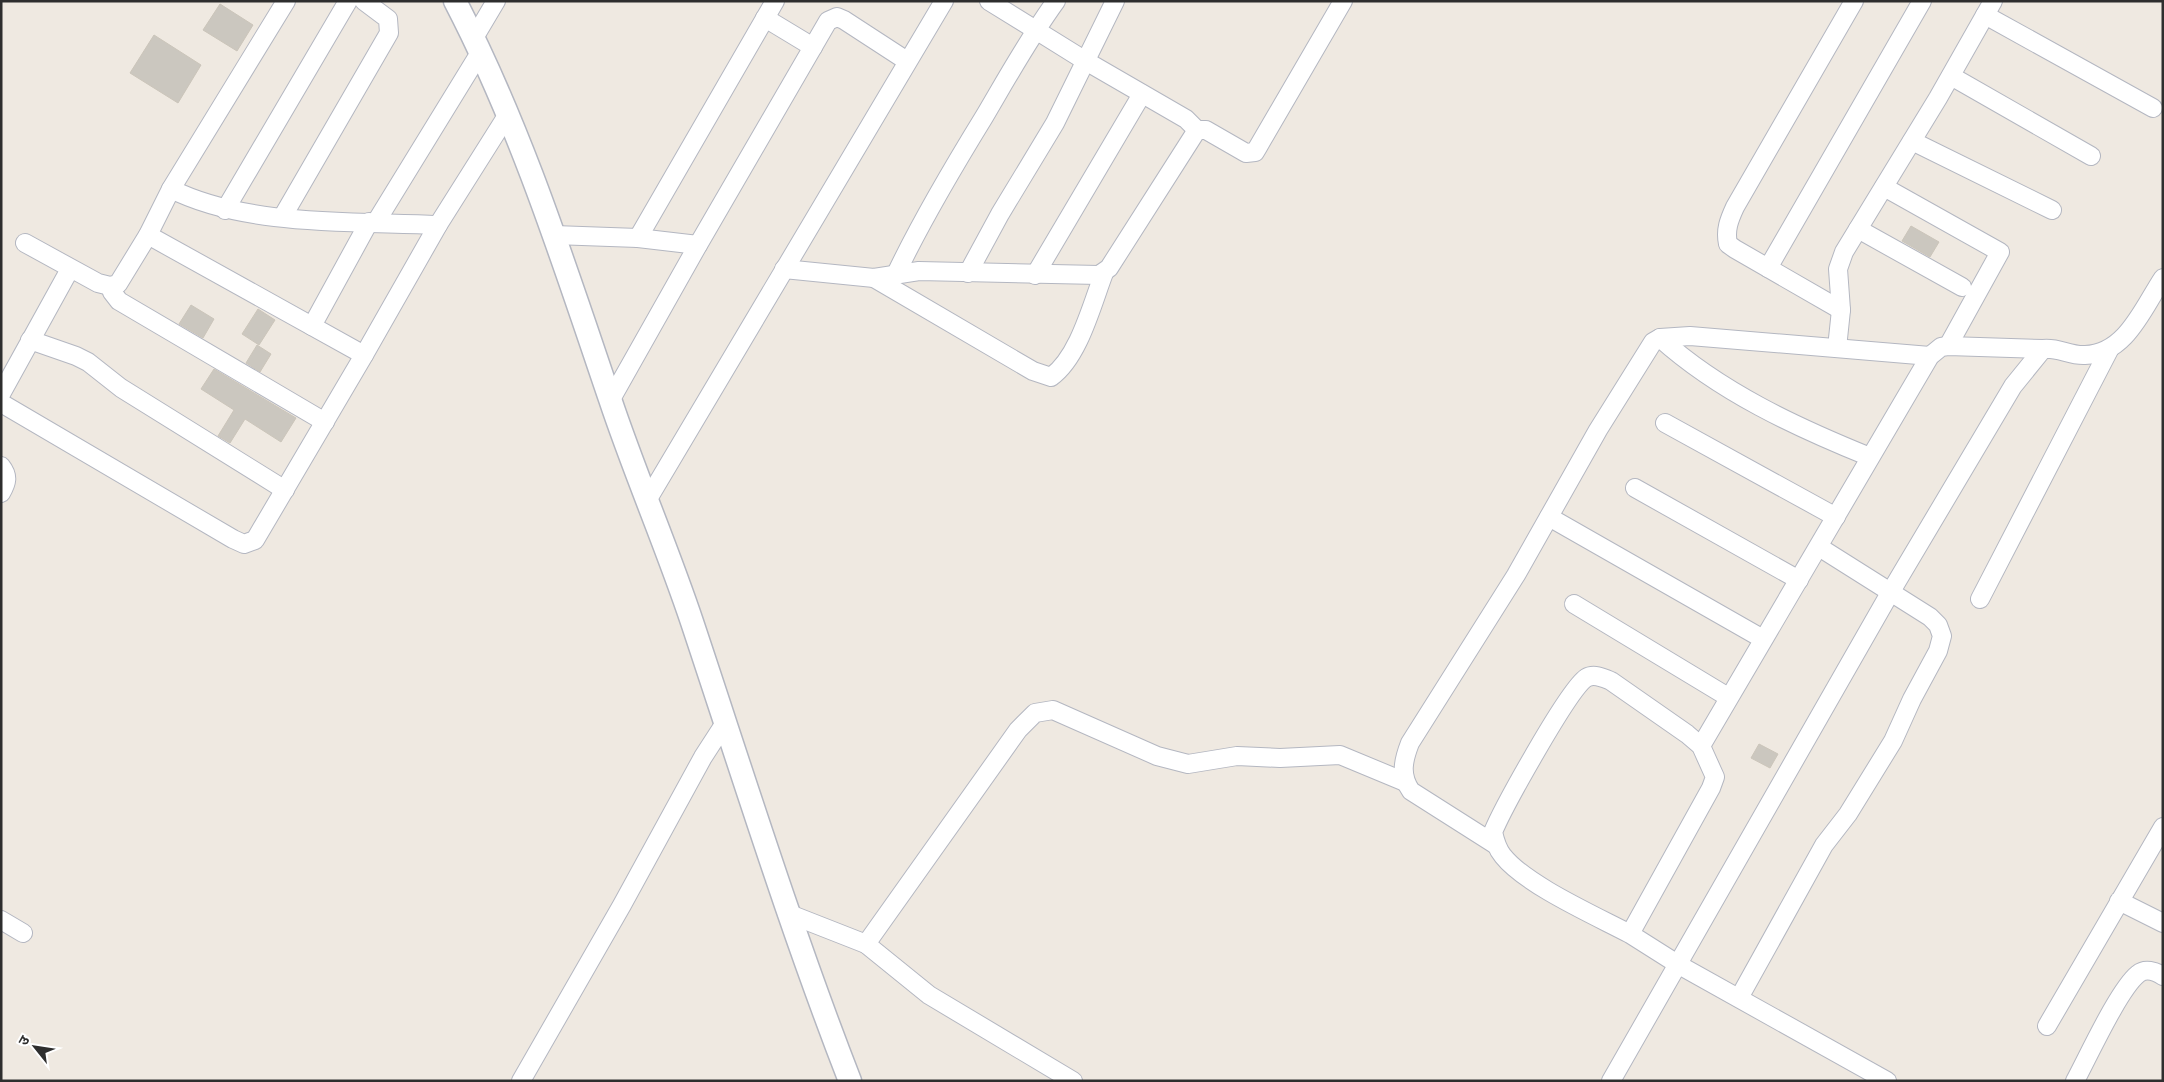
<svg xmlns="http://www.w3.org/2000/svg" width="2164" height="1082" font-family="Arial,'Noto Sans Devanagari',sans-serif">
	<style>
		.building { fill: #cbc7bf; stroke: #cbc5ba }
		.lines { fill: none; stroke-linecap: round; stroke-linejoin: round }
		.minor-casing { stroke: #b4b7c1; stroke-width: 20 }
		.tertiary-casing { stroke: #b4b7c1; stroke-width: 25 }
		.minor { stroke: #fff; stroke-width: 18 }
		.tertiary { stroke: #fff; stroke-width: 22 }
	</style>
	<rect width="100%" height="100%" fill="#efe9e1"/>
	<!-- building -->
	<g class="building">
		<polygon points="220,4 253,25 237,51 203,30"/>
		<polygon points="154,35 201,65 178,103 130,73"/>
		<polygon points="1911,226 1939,242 1930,257 1902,241"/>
		<polygon points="191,305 214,319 203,338 179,324"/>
		<polygon points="258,309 275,320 259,345 242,334"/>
		<polygon points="257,345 271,354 260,372 246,363"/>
		<polygon points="214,369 296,418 281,442 245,419 230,443 218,436 234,410 201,389"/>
		<polygon points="1759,744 1778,754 1770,768 1751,758"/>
	</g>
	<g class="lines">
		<defs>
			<g id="minor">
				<polyline points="989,1 1084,60 1186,119 1197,130"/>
				<polyline points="1985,15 2153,108"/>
				<polyline points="765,18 813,47"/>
				<polyline points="474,38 496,1"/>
				<polyline points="1951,76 2091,156"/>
				<polyline points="1912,141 2052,210"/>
				<polyline points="1884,187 2000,252 1948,346"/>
				<path d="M171,189c76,38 183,32 267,36"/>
				<polyline points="225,210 348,1"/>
				<polyline points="283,216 389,33 388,19 364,1"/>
				<polyline points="376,222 481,51"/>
				<polyline points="1858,229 1962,287"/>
				<polyline points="148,235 364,355"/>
				<polyline points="554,235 638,238 698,245"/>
				<polyline points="638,238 775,1"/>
				<polyline points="25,243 98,283 110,286 118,284 148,235 171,189 286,1"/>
				<polyline points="1768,268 1922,1"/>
				<polyline points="784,269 874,278 919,271 1099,275 1109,268 1197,130 1206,130 1246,153 1255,152 1258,147 1343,1"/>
				<polyline points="968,273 1000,214 1055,123 1115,1"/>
				<polyline points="1035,275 1142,94"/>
				<path d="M895,276c26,-55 57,-107 89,-159 23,-39 45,-79 72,-116"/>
				<path d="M874,278l159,93 18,6c28,-20 41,-73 53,-104"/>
				<polyline points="110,286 112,292 119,301 325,422"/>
				<path d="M1841,310l-106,-61 -7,-5c-3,-14 1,-24 7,-37l119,-206"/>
				<polyline points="312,326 369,222"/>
				<path d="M1660,338c60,54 136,89 210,119"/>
				<polyline points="30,340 76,356 88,362 121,388 285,490"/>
				<polyline points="1837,348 1841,310 1838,269 1844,252 1938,98 1993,1"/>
				<polyline points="1,394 70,269"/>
				<polyline points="610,401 698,245 828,21 837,17 844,20 907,61"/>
				<polyline points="1,403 233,539 244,544 255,540 364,355 438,225 508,114"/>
				<polyline points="1665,423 1836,517"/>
				<path d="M1,466c8,10 6,17 0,27"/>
				<polyline points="1635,488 1799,580"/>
				<polyline points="648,499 944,1"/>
				<polyline points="1549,517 1763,639"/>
				<polyline points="1980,599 2109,350"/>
				<polyline points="1574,604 1728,697"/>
				<polyline points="1701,746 1930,356 1941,347 1948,346 2043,349"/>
				<path d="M1496,845l-85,-54c-11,-16 -8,-30 -1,-48l106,-168 82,-145 55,-88 7,-4 30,-2 240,20"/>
				<polyline points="2119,901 2163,923"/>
				<polyline points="787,913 866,944 1018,730 1035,713 1053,710 1157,756 1188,764 1237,756 1280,758 1340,755 1405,782"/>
				<polyline points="1,920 23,933"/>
				<path d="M1630,934c-34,-18 -104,-49 -127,-78 -6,-7 -8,-15 -10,-24 10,-24 75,-142 93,-154 8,-5 18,0 25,3l76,53 14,12 14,31 -4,11 -81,146 49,31 208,116"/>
				<polyline points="866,944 929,995 1073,1081"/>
				<polyline points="1739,998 1824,845 1848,814 1893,741 1912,699 1938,651 1942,636 1938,625 1930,617 1819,547"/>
				<polyline points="2047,1026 2163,827"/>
				<polyline points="521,1081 622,905 703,757 725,723"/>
				<path d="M1611,1081l279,-488 123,-207 30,-37c15,-2 27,7 42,6 41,-1 58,-47 78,-77"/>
				<path d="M2075,1081c13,-24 44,-92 63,-107 7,-6 17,-3 25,2"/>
			</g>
			<path id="tertiary" d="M455,1c66,127 109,263 155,398 25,75 57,148 82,223 51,153 99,308 158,459"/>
		</defs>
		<!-- minor casing -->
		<use href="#minor" class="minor-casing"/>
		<!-- tertiary casing -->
		<use href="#tertiary" class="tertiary-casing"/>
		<!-- minor -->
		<use href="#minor" class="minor"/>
		<!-- tertiary -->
		<use href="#tertiary" class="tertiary"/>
	</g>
	<!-- border -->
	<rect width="2164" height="1082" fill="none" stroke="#2e2e2e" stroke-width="5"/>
	<!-- north arrow -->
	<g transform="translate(35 1047) rotate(300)" stroke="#ffffff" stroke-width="4" paint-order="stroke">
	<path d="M0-4L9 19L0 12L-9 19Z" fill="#2e2e2e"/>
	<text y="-8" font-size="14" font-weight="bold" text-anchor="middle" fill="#2e2e2e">उ</text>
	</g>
</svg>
